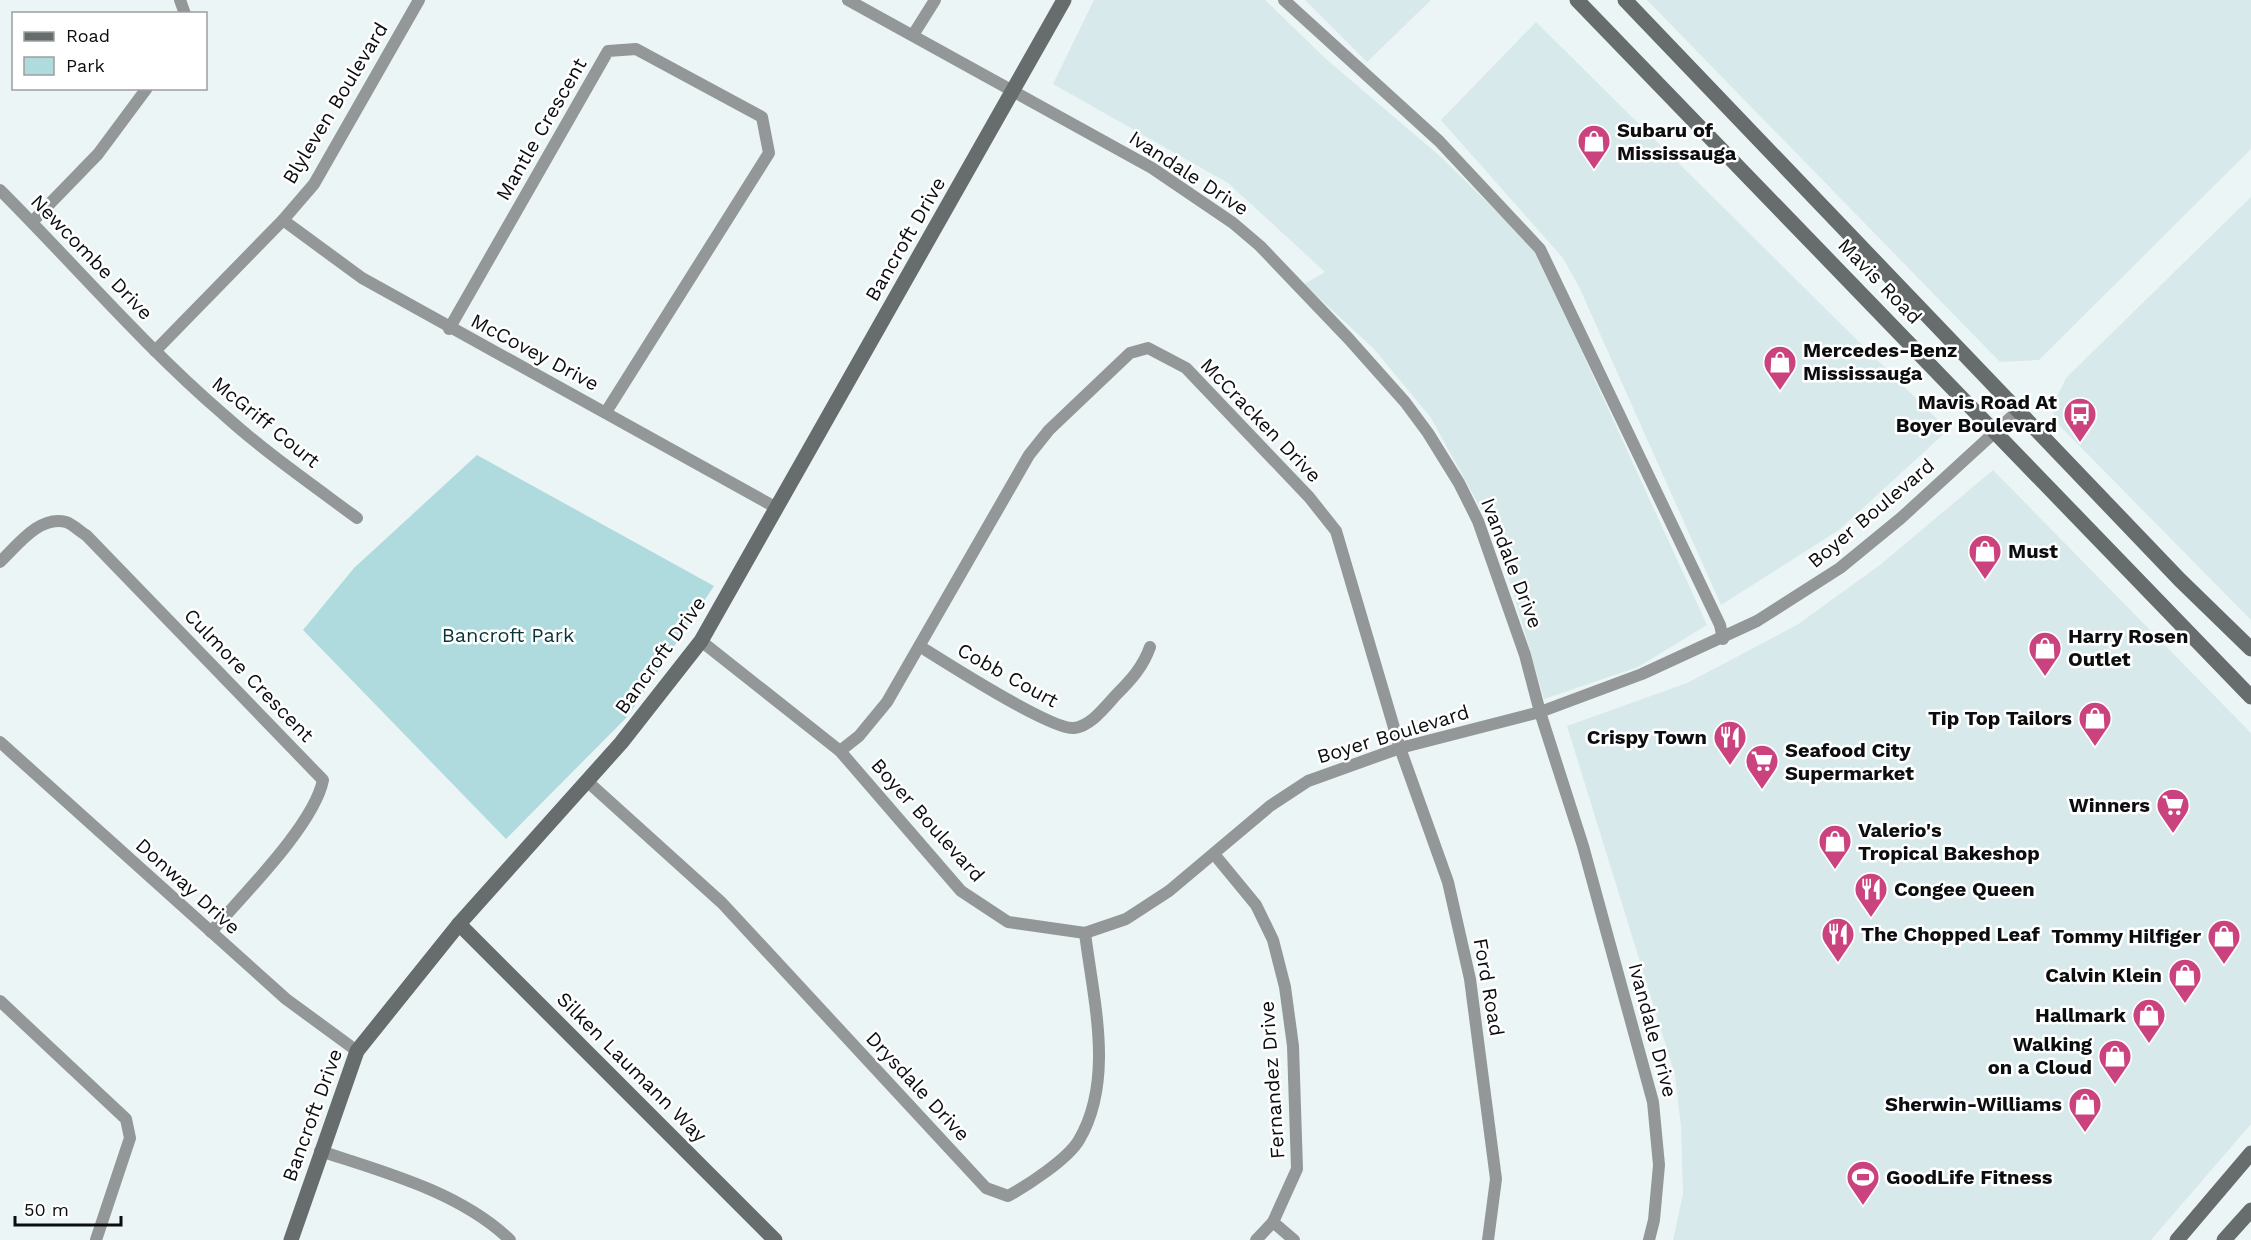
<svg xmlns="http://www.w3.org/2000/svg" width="2251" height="1240" font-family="'Work Sans',sans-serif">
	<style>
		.built { fill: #d7e9ea }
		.green { fill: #b0dbde }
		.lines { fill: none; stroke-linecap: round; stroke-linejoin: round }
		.street { stroke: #949798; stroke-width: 12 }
		.secondary { stroke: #676c6d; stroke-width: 15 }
		.labels { text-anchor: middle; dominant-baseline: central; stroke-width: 5; stroke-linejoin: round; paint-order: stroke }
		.street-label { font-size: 20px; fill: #0b0d0e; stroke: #fff }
		.poi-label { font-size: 20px; font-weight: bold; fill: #0b0d0e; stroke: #fff; text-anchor: start }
		.park-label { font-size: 20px; fill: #063438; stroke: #fff }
	</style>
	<rect width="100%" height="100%" fill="#ecf5f6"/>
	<!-- built -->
	<g class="built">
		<polygon points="1094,0 1265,0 1326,59 1441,157 1535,249 1707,625 1638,667 1544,699 1498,540 1431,418 1374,349 1304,284 1325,272 1228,183 1053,84"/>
		<polygon points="1305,0 1431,0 1367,62"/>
		<polygon points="1647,0 2251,0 2251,149 2039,360 2000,362"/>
		<polygon points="1536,22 1948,430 1839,530 1721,605 1580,289 1563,258 1441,120"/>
		<polygon points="2251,197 2251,620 2054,420 2053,405 2066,378"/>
		<polygon points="1993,470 2251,733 2251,1124 2151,1240 1673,1240 1683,1194 1681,1127 1675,1075 1567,726 1687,683 1797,625 1880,565"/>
	</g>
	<!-- green -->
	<polygon class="green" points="477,455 714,586 628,716 506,839 303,630 354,568"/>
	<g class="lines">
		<!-- street -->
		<g class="street">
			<polyline points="180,0 185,14"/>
			<polyline points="848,0 1152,168 1233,223 1260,246 1348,338 1405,402 1428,433 1459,483 1478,521 1525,655 1540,712 1583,846 1653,1102 1659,1165 1654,1220 1649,1240"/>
			<polyline points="1284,0 1439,141 1540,249 1720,625 1723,639"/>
			<polyline points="913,35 935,0"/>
			<path d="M0,190c74,74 143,155 223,224 42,38 88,70 134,104"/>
			<polyline points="283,220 362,278 775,507"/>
			<polyline points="32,222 98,154 147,88"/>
			<polyline points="449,329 608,51 636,49 762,117 769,153 606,412"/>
			<polyline points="155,351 283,220 314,184 419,0"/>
			<path d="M0,562c17,-16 39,-47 66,-40 7,2 14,10 20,13l237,245c-9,45 -81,116 -112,152"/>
			<polyline points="701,641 840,751 961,891 1008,922 1085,933 1126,919 1169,891 1270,806 1308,781 1400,748 1540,712 1642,674 1757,621 1840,568 1901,518 2019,410"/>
			<path d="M921,647c24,15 130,83 153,81 17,-2 31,-21 42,-33 15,-15 27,-28 34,-48"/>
			<polyline points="0,742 286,999 357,1051"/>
			<polyline points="840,751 859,736 887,702 1029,455 1049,430 1130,353 1148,348 1186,368 1309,497 1336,531 1400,748 1448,882 1470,979 1496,1179 1488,1240"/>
			<path d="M588,782l134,121 264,285 22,8c20,-11 60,-37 71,-56 36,-61 14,-141 6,-207"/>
			<polyline points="1214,854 1256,905 1273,940 1285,987 1293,1046 1297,1169 1273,1222 1256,1240"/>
			<polyline points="0,1001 126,1119 130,1138 96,1240"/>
			<path d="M320,1151c64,21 140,41 190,89"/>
			<polyline points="1273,1222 1294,1240"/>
		</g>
		<!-- secondary -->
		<g class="secondary">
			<polyline points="1577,0 2251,697"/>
			<polyline points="1625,0 2180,580 2251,649"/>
			<polyline points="459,924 775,1240"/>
			<polyline points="291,1240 357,1051 459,924 621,743 701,641 1064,0"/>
			<polyline points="2177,1240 2251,1153"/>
			<polyline points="2224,1240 2251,1210"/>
		</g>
	</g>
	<!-- icons -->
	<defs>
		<symbol id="shop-pin" viewBox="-11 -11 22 30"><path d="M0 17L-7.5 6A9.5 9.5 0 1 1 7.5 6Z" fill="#ca427e" stroke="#fff"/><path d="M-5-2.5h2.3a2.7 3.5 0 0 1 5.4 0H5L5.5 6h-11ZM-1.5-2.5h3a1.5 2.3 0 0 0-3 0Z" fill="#fff"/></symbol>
		<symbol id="bus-pin" viewBox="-11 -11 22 30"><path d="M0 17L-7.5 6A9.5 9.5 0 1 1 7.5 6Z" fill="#ca427e" stroke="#fff"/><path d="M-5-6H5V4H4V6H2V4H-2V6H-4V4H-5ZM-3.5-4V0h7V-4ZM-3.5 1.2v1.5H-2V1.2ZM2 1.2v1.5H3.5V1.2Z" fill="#fff"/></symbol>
		<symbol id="restaurant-pin" viewBox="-11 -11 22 30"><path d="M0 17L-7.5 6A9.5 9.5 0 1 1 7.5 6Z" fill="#ca427e" stroke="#fff"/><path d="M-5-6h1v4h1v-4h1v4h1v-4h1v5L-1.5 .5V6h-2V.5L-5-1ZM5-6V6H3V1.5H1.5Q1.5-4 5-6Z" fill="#fff"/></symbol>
		<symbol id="supermarket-pin" viewBox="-11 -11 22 30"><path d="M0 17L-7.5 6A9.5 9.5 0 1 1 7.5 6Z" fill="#ca427e" stroke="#fff"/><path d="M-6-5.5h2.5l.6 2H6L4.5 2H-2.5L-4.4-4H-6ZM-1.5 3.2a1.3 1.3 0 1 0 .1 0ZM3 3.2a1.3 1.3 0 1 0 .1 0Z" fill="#fff"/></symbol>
		<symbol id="stadium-pin" viewBox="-11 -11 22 30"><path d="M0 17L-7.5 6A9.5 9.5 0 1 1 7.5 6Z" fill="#ca427e" stroke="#fff"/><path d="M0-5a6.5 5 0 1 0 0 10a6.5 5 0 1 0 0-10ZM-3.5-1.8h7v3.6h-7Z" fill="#fff"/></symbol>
	</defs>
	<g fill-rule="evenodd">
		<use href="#shop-pin" x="1575" y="122" width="38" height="52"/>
		<use href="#shop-pin" x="1761" y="343" width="38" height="52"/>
		<use href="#bus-pin" x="2061" y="395" width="38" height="52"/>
		<use href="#shop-pin" x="1966" y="532" width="38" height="52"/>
		<use href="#shop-pin" x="2026" y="629" width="38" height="52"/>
		<use href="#shop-pin" x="2076" y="699" width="38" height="52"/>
		<use href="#restaurant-pin" x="1711" y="718" width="38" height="52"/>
		<use href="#supermarket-pin" x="1743" y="742" width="38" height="52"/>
		<use href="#supermarket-pin" x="2154" y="786" width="38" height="52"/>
		<use href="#shop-pin" x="1816" y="822" width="38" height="52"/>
		<use href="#restaurant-pin" x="1852" y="870" width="38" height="52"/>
		<use href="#restaurant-pin" x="1819" y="915" width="38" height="52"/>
		<use href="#shop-pin" x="2205" y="917" width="38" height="52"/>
		<use href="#shop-pin" x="2166" y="956" width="38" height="52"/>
		<use href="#shop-pin" x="2130" y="996" width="38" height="52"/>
		<use href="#shop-pin" x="2096" y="1037" width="38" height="52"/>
		<use href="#shop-pin" x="2066" y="1085" width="38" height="52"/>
		<use href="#stadium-pin" x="1844" y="1158" width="38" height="52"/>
	</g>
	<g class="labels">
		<!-- street labels -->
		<g class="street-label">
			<text transform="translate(335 103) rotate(-59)">Blyleven Boulevard</text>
			<text transform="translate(541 129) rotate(-60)">Mantle Crescent</text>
			<text transform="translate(1189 173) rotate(33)">Ivandale Drive</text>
			<text transform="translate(905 239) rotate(-60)">Bancroft Drive</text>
			<text transform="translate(92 257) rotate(46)">Newcombe Drive</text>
			<text transform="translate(1880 281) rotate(46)">Mavis Road</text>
			<text transform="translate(535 352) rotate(28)">McCovey Drive</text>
			<text transform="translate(1261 420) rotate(46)">McCracken Drive</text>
			<text transform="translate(266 422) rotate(39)">McGriff Court</text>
			<text transform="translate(1871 513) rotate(-40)">Boyer Boulevard</text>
			<text transform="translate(1512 563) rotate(69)">Ivandale Drive</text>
			<text transform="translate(660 655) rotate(-54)">Bancroft Drive</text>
			<text transform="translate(249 675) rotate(46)">Culmore Crescent</text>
			<text transform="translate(1008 675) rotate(29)">Cobb Court</text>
			<text transform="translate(1393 734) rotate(-17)">Boyer Boulevard</text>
			<text transform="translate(928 820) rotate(48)">Boyer Boulevard</text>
			<text transform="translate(188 886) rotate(42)">Donway Drive</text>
			<text transform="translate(1489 987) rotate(80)">Ford Road</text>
			<text transform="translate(1653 1030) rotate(75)">Ivandale Drive</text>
			<text transform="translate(632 1067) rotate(45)">Silken Laumann Way</text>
			<text transform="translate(1272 1080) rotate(-94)">Fernandez Drive</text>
			<text transform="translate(918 1086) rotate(47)">Drysdale Drive</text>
			<text transform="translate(312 1115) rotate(-70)">Bancroft Drive</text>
		</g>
		<!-- poi labels -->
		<g class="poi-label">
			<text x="1617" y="130">Subaru of<tspan x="1617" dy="23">Mississauga</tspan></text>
			<text x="1803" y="350">Mercedes-Benz<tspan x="1803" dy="23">Mississauga</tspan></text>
			<text x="2057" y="402" text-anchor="end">Mavis Road At<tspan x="2057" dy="23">Boyer Boulevard</tspan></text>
			<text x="2008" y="551">Must</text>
			<text x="2068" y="636">Harry Rosen<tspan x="2068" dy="23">Outlet</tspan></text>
			<text x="2072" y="718" text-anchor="end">Tip Top Tailors</text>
			<text x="1707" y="737" text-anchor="end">Crispy Town</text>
			<text x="1785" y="750">Seafood City<tspan x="1785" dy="23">Supermarket</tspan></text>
			<text x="2150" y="805" text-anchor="end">Winners</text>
			<text x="1858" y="830">Valerio's<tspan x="1858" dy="23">Tropical Bakeshop</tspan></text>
			<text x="1894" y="889">Congee Queen</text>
			<text x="1861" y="934">The Chopped Leaf</text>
			<text x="2201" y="936" text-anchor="end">Tommy Hilfiger</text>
			<text x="2162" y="975" text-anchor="end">Calvin Klein</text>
			<text x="2126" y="1015" text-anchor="end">Hallmark</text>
			<text x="2092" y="1044" text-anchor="end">Walking<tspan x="2092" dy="23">on a Cloud</tspan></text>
			<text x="2062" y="1104" text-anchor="end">Sherwin-Williams</text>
			<text x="1886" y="1177">GoodLife Fitness</text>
		</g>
		<!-- park labels -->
		<g class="park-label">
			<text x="508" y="635">Bancroft Park</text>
		</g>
	</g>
	<!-- legend -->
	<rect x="12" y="12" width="195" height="78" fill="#ffffff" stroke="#9d9e9f" stroke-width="1.5"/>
	<rect x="24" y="32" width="30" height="9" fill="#676c6d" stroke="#9d9e9f" stroke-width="1.5"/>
	<text x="66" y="42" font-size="18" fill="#0b0d0e">Road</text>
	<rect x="24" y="57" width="30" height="18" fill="#b0dbde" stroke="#9d9e9f" stroke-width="1.5"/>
	<text x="66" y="72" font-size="18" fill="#0b0d0e">Park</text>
	<!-- scale -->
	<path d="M15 1216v9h106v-9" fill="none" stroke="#0b0d0e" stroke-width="3"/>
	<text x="24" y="1216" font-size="18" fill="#0b0d0e" stroke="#ffffff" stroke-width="4.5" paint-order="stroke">50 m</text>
</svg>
